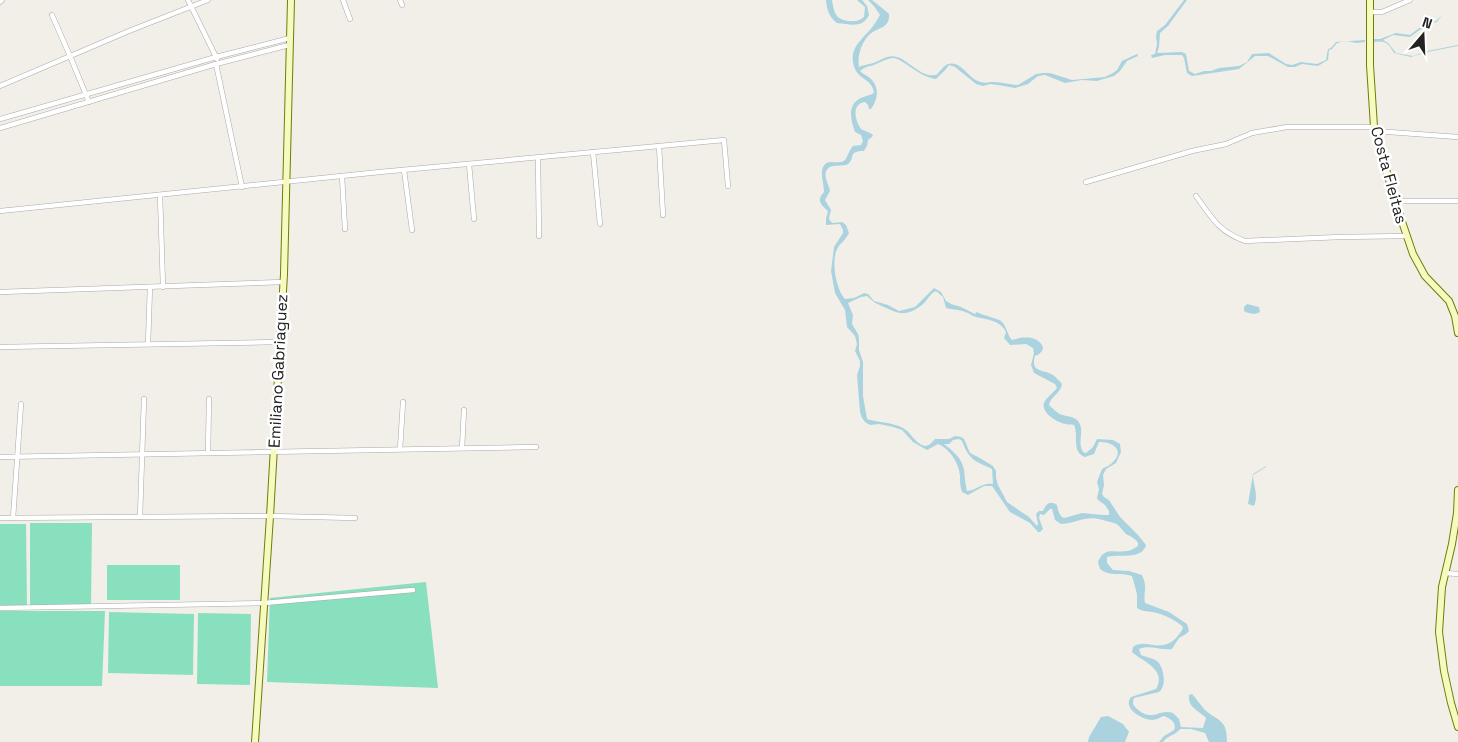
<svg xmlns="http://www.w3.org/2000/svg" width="1458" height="742" font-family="'Space Grotesk',sans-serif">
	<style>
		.pitch { fill: #88e0be }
		.water { fill: #aad3df; fill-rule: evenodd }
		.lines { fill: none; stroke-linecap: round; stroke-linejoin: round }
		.minor-casing { stroke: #a9a9a9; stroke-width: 5.5 }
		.secondary-casing { stroke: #707d05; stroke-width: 8 }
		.minor { stroke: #fff; stroke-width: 4.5 }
		.secondary { stroke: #f7fabf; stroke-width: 6 }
		.labels { text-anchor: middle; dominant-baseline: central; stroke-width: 5; stroke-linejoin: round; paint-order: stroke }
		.street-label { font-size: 16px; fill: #222; stroke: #fff }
	</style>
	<rect width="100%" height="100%" fill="#f2efe9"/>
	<!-- pitch -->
	<g class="pitch">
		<polygon points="30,523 92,523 91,607 30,607"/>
		<polygon points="0,524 26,524 27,606 0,606"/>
		<rect x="107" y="565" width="73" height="35"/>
		<polygon points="426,582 438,688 267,682 270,598"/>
		<polygon points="0,611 105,611 102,686 0,686"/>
		<polygon points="109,612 194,614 193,675 108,673"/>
		<polygon points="198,613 251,614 250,685 197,684"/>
	</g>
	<!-- water -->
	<g class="water">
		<path d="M826,0h6c2,12 3,19 16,21 7,1 11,0 16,-4l1,-10 -8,-7h5l5,6 2,9c-7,14 -19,9 -32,8 -8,-6 -10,-13 -11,-23z"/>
		<path d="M868,0h4l15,12 2,2c1,16 -13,13 -21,22 -7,8 -11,21 -9,31 4,-2 7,-2 11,-3 10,-2 16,-10 27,-7 13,4 24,21 39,18 4,-3 7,-9 12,-11 12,-4 20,13 30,17 6,3 10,1 16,1 8,0 16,3 24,3l18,-11 7,-1h7l22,7 33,-3 8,-4 4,-3 5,-9 15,-7 1,2 -11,5 -7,10 -6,5 -17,5 -15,-1 -17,3 -20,-8 -7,1 -10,8 -13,4 -17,-3 -8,-1 -7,2 -7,-2 -21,-17 -6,-2 -3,4 -10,10c-17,-2 -34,-21 -43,-21 -7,1 -13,4 -19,7 -7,2 -8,1 -14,6 3,3 6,4 10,7 10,9 8,21 1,31h-2l-1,-4 -3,-3c-14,2 -10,18 -4,27l11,5 1,2 -5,4 -1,6 -3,5c-17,0 -8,7 -16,13 -7,4 -19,-2 -22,8 -2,6 3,13 4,19l-5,9 6,10 -2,8 1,3 3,2 9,-1 4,3 3,8c-3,7 -9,10 -12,16 -6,13 -1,40 8,50l9,-1 10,-5 4,1 6,7 14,4 11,6 16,-4 19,-19 7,4 5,9 5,3 10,3 14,7 2,-2c7,4 20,6 24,9 6,5 6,14 11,19 6,-2 12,-3 20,-2 5,1 15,8 9,14 -1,2 -4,3 -6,4 -5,17 9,13 18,19 3,2 6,6 9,9 -1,9 -12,13 -13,21 4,4 8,8 13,10 9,2 17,2 19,13 1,9 -3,15 2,24l3,1 7,-6 4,-8 16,1 7,4 1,8 -5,11 -10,6 -3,6 1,10 -2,9 2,3 5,3 11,17 18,18 8,10c-5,16 -27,8 -39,12v6l6,7 16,1 13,4c6,13 1,17 3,28l24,9 18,12 2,7 -3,3 -7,4 -7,11c-11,2 -23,-5 -33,0l2,6c4,2 12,3 16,6 7,6 10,25 2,31l-25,6c-2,5 -1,7 3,11 16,14 22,-1 36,4l6,6 2,8 22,1 3,-10c-7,-7 -19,-11 -17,-23l3,-1c5,5 8,11 13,16 14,12 22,9 22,32h-18l-4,-9 -14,-4h-11c-4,6 -12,6 -17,13h-4l5,-6 10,-6c3,-7 -3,-11 -10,-14 -4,1 -7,4 -12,4 -10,0 -30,-12 -21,-23l25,-8c11,-20 -13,-27 -24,-37l1,-5c12,-10 27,8 44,-10 3,-4 5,-6 6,-10 -7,-7 -20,-13 -30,-15 -6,-1 -10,0 -16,-4v-14l-5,-18c-11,-4 -22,1 -32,-7l-2,-7c6,-16 16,-9 29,-11 4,0 7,-3 11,-5v-3c-3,-5 -7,-6 -12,-9 -3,-3 -5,-6 -8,-9 -4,-3 -9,-3 -15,-5 -18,-5 -24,3 -42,4l-6,-4 -3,-11h-2l-6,6 -4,-1 -1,4 4,11 -3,3h-2l-8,-9 -20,-11 -18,-26h-8l-16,9 -6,-3c-2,-6 -2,-10 -2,-16 -1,-13 -10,-27 -22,-32l-11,6 -14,-8 -11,-12 -9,-3 -14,-3 -9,1 -5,-3 -3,-4 -2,-6 -3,-37 3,-9v-5l-5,-10 2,-7 -2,-8 -8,-9 -2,-17 -10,-17 -4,-22 3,-24 9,-14v-3l-3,-6 -14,1v-6l2,-8c-7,-6 -12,-11 -4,-19 0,-9 -4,-16 -1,-25 5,-10 15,-1 22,-7 3,-4 4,-10 8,-14l8,-1 2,-4 -2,-6 -6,-3c-4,-11 -8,-26 4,-33 5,-3 10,-3 15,-6 -1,-13 -15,-14 -19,-24 -7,-18 3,-26 14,-38 4,-4 8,-11 11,-16l-6,-9zM936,291l7,6 3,11c6,2 13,1 19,4 4,1 7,4 11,5 11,2 25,4 30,15l-2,6 6,7 16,-1 7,4 1,5 -3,12 3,8 21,11 2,4c-3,4 -11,10 -13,15 -3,10 14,20 22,21 2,1 5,0 8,1 5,10 -3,27 11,32l9,-3 5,-12c13,-1 27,8 13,21 -3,3 -7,4 -10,6l-5,13 2,7 -2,9 1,2 7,5 4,6v4h-6l-21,-2 -18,5c-5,-2 -6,-8 -7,-13 -7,-5 -11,-1 -14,6h-4l-3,3 2,10 -1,2 -8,-9 -22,-15 -9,-17 -2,-7v-7l-3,-5 -13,-8 -10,-5 -6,-14 -3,-2 -6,-1 -6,3h-14c-3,3 -5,7 -10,7 -9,-1 -14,-14 -22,-18 -11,-6 -24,-5 -36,-9l-4,-23v-34l-4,-12v-12l-1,-4 -6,-10 1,-9 -5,-12 13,-6 6,-1c6,6 10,8 17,11 15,7 22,10 38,-2 6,-5 7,-11 14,-14zM959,439l3,2c7,19 13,20 30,28l1,15c-11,-2 -15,6 -26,7 -2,-7 -2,-14 -3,-21 -2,-12 -11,-19 -20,-26h5l4,-4z"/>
		<polygon points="1184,0 1187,0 1168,26 1160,33 1159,47 1157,53 1182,52 1186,54 1189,71 1195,74 1204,71 1211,71 1219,68 1239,66 1247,62 1252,54 1269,53 1286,64 1292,65 1301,62 1317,64 1326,60 1328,49 1331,48 1336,42 1365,40 1365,42 1357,43 1346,41 1337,43 1332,49 1329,50 1328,60 1318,66 1302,64 1295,67 1288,67 1268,56 1255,56 1239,69 1192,76 1187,73 1184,58 1182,55 1165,55 1152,58 1151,55 1155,54 1157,44 1156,36 1157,31 1165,25"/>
		<path d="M1442,15l-5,7 -8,1 -19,14 -17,-2 -10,5 5,3 8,10 17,3 14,-5 31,-6v1l-31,6 -16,5 -17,-4c-6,-10 -8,-13 -21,-11v-3h7l16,-6 14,2 16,-12 10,-2z"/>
		<path d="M1247,304l12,3 1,5c-5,3 -11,2 -16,-1v-4z"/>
		<path d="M1267,462l-1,5 -13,8c0,10 6,21 1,31l-6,-2 5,-30 13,-8z"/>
		<polygon points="1108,716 1123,724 1129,732 1125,742 1088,742 1089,737 1101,717"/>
	</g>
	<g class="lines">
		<defs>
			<g id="minor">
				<polyline points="188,0 217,59"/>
				<polyline points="343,0 350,19"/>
				<polyline points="400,0 402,5"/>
				<polyline points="0,2 2,0"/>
				<polyline points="1370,12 1382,12 1410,0"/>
				<polyline points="52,15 70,56 89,102"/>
				<polyline points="216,64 242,187"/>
				<polyline points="0,86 129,31 208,0"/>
				<polyline points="0,119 216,57 290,38"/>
				<polyline points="0,128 216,64 289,45"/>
				<polyline points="1375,131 1458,137"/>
				<polyline points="659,146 663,215"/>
				<polyline points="593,152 600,224"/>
				<polyline points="538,158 539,236"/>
				<polyline points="469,164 474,219"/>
				<polyline points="404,170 412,230"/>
				<polyline points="342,176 345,229"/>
				<polyline points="1086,182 1192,151 1226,144 1252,133 1287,127 1374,127"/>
				<polyline points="160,195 163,287"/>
				<path d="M1196,196c16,22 22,35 49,45l95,-4 66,-1"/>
				<polyline points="1395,201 1458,201"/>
				<polyline points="0,211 380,172 724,140 728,186"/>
				<polyline points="0,292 283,282"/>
				<polyline points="148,344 150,287"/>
				<polyline points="0,347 280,342"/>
				<polyline points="462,448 464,410"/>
				<polyline points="400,449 403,402"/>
				<polyline points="208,453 209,399"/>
				<polyline points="0,457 536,447"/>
				<polyline points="140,517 144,399"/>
				<polyline points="0,518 270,516 355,518"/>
				<polyline points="13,518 21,404"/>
				<polyline points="1445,573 1458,574"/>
				<polyline points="0,608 264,603 413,590"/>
			</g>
			<g id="secondary">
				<polyline points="1370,0 1370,65 1374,127 1395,201 1413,254 1425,276 1449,301 1455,316 1458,333"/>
				<polyline points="1458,490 1457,513 1452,544 1442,587 1439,632 1444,671 1451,703 1458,727"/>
				<polyline points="255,742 270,516 284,274 291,0"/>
			</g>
		</defs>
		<!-- minor casing -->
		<use href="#minor" class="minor-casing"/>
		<!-- secondary casing -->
		<use href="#secondary" class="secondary-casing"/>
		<!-- minor -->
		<use href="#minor" class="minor"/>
		<!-- secondary -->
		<use href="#secondary" class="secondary"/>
	</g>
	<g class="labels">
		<!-- street labels -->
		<g class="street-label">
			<text transform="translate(1389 175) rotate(75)">Costa Fleitas</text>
			<text transform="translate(278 371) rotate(-87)">Emiliano Gabriaguez</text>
		</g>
	</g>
	<!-- north arrow -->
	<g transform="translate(1423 35) rotate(19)" stroke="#ffffff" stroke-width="4" paint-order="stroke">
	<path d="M0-4L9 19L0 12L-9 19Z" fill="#222222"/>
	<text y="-8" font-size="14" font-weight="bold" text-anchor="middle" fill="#222222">N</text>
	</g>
</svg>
